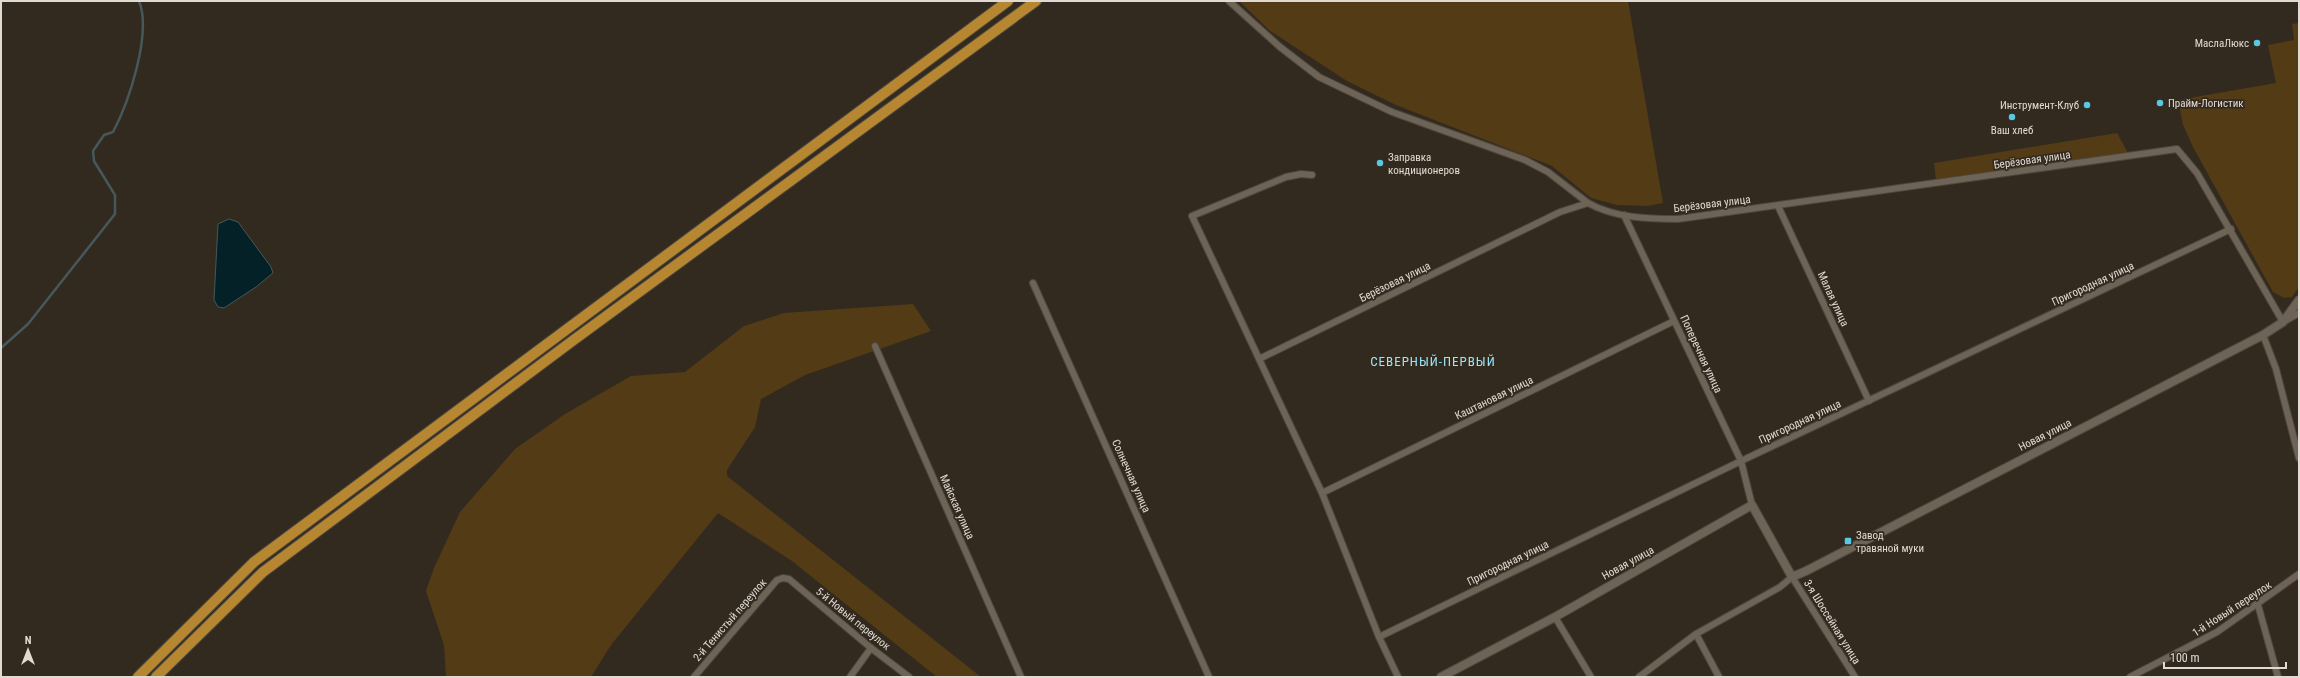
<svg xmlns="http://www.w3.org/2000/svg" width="2300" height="678" font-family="'Roboto Condensed',sans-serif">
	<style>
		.green { fill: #533b16 }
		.water { fill: #042127; stroke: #46585b }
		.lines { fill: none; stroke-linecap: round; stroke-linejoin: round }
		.stream { stroke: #46585b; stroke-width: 2.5 }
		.minor-casing { stroke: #4d473d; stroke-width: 8 }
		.tertiary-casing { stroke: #4d473d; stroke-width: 10 }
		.primary-casing { stroke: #4d473d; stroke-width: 12 }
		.minor { stroke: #6d6356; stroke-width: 6 }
		.tertiary { stroke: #6d6356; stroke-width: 8 }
		.primary { stroke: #b68631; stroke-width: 10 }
		.poi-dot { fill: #57c9e2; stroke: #332a1f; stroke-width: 1.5 }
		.labels { text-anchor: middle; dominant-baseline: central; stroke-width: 3.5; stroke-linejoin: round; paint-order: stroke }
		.poi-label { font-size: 11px; fill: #e0dad3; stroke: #332a1f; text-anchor: start }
		.street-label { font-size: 11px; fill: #e0dad3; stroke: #332a1f }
		.quarter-label { font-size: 13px; letter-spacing: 1px; fill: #99e6f9; stroke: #332a1f }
	</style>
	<rect width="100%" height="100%" fill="#332a1f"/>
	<!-- green -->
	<g class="green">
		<polygon points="1239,1 1628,1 1663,203 1648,206 1617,205 1591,198 1552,166 1396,105 1347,81 1269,30"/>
		<polygon points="2299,23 2299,287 2292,297 2284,298 2273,292 2193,147 2183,125 2178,100 2276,83 2268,45 2294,40 2292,24"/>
		<polygon points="2117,133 2128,153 1936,180 1934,163"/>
		<polygon points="913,304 931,331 805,375 761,399 755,427 727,470 727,476 981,677 937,677 792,561 718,513 611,645 591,677 446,677 444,645 426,591 434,568 460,512 515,449 565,414 631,376 685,372 744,326 784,313"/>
	</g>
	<!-- water -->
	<polygon class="water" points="229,219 238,222 271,267 273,273 256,287 224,308 218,307 214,300 218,224"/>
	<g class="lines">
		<!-- stream -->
		<path class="stream" d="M1,348l27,-24 87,-110v-19l-21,-34 -1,-10 11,-16 9,-3c16,-30 39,-99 26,-131"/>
		<defs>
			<g id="minor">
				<polyline points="1229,1 1280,47 1319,77 1392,112 1525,160 1548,172 1588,203"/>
				<polyline points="1312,175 1301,174 1286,177 1192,216 1322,493 1379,637 1398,677"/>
				<polyline points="1778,206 1869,401"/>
				<polyline points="1624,215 1741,461 1752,505"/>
				<polyline points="1033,283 1209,677"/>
				<polyline points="2263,335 2276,369 2299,458"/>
				<polyline points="875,346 1021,677"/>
				<path d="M1259,359l301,-147 28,-9c27,15 60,16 90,16l499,-70 20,24 86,149 16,-9"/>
				<polyline points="1322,493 1674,321"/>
				<polyline points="2258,605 2278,677"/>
				<polyline points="1555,617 1591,677"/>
				<polyline points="1696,634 1719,677"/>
				<polyline points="1379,637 1741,461 2231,229"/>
				<polyline points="694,677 777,580 783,578 789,579 871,648 909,677"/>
				<polyline points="850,677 871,648"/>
				<polyline points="1639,677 1696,634 1780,587 1792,577 1855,677"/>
				<polyline points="2130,677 2217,632 2299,574"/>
			</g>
			<polyline id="tertiary" points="1441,677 1555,617 1752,505 1792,577 1806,571 2263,335 2283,322 2299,300"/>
			<g id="primary">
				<polyline points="138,677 254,562 1008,1"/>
				<polyline points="156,677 263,572 575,339 1036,1"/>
			</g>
		</defs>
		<!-- minor casing -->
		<use href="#minor" class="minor-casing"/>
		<!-- tertiary casing -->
		<use href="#tertiary" class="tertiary-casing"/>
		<!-- primary casing -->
		<use href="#primary" class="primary-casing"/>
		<!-- minor -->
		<use href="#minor" class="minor"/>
		<!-- tertiary -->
		<use href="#tertiary" class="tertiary"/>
		<!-- primary -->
		<use href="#primary" class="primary"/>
	</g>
	<!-- markers -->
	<g class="poi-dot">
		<circle cx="2257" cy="43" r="4"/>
		<circle cx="2160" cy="103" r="4"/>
		<circle cx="2087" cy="105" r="4"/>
		<circle cx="2012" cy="117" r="4"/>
		<circle cx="1380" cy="163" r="4"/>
		<rect x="1844" y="537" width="8" height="8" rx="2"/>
	</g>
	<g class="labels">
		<!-- poi labels -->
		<g class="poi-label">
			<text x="2249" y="43" text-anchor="end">МаслаЛюкс</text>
			<text x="2168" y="103">Прайм-Логистик</text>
			<text x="2079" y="105" text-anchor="end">Инструмент-Клуб</text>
			<text x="2012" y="130" text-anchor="middle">Ваш хлеб</text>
			<text x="1388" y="157">Заправка<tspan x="1388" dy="13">кондиционеров</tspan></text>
			<text x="1856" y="535">Завод<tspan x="1856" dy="13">травяной муки</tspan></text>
		</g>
		<!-- street labels -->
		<g class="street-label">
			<text transform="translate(2032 160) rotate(-8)">Берёзовая улица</text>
			<text transform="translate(1712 204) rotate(-7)">Берёзовая улица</text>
			<text transform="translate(1395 282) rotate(-26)">Берёзовая улица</text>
			<text transform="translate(2093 284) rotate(-25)">Пригородная улица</text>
			<text transform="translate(1833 299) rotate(65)">Малая улица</text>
			<text transform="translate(1701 354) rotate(65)">Поперечная улица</text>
			<text transform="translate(1494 398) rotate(-26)">Каштановая улица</text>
			<text transform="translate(1800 422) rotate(-25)">Пригородная улица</text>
			<text transform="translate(2045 435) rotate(-27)">Новая улица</text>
			<text transform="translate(1131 476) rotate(66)">Солнечная улица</text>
			<text transform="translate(957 507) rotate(66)">Майская улица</text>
			<text transform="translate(1508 563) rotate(-26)">Пригородная улица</text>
			<text transform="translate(1628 563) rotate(-29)">Новая улица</text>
			<text transform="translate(2232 609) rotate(-33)">1-й Новый переулок</text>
			<text transform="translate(853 619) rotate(39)">5-й Новый переулок</text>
			<text transform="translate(730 620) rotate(-49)">2-й Тенистый переулок</text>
			<text transform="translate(1832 622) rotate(58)">3-я Шоссейная улица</text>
		</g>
		<!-- quarter labels -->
		<g class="quarter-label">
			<text x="1433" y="361">СЕВЕРНЫЙ-ПЕРВЫЙ</text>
		</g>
	</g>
	<!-- border -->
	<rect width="2300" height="678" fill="none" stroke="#e0dad3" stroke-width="4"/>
	<!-- north arrow -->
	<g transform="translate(28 650)" stroke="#332a1f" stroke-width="3" paint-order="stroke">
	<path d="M0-3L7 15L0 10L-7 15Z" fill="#e0dad3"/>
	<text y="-6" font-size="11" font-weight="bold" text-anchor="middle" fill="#e0dad3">N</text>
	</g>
	<!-- scale -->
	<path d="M2164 662v6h122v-6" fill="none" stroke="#e0dad3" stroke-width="2"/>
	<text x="2170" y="662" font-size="12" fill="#e0dad3" stroke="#332a1f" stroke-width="3" paint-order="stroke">100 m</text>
</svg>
